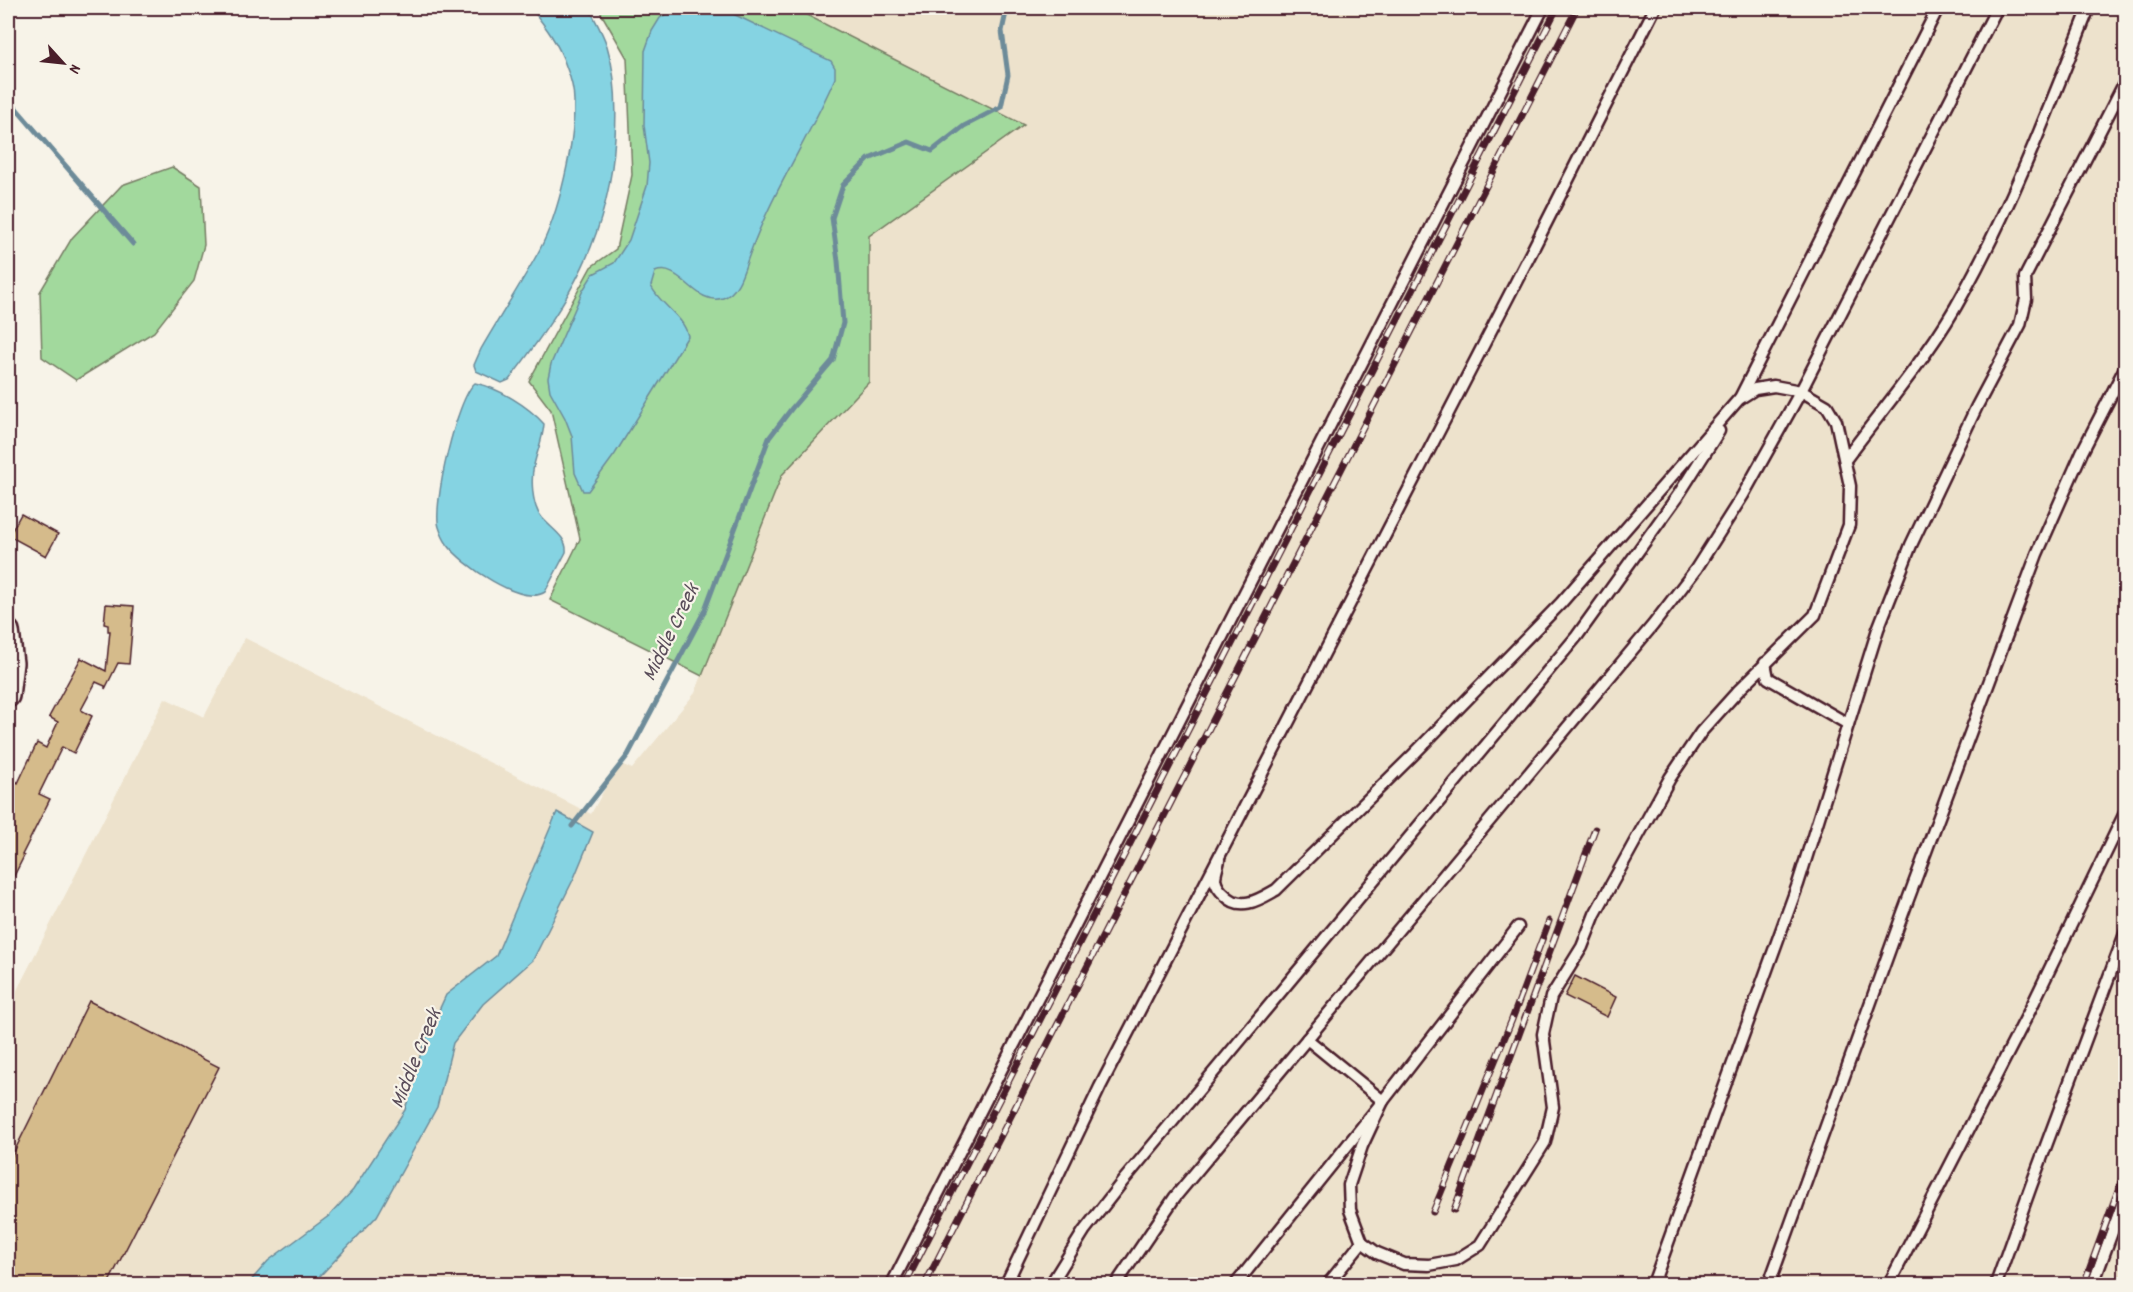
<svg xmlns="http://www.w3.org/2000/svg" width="2133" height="1292" font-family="Dekko,sans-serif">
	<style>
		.built { fill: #ede2cc }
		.green { fill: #a2d99d; stroke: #767c64; stroke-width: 1.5 }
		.water { fill: #85d3e2; stroke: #6d8b99; stroke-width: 1.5 }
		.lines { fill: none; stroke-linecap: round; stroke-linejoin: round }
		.stream { stroke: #6d8b99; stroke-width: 5 }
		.building { fill: #d5bb8b; stroke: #4a1f2b; stroke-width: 1.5 }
		.lane-casing { stroke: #4a1f2b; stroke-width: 15 }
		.street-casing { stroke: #4a1f2b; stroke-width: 26 }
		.lane { stroke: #f7f3e8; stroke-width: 10 }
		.street { stroke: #f7f3e8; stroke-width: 21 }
		.rail-casing { stroke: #4a1f2b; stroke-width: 7 }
		.rail { stroke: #f7f3e8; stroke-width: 4.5; stroke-dasharray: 14; stroke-linecap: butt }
		.labels { text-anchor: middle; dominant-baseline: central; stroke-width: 4.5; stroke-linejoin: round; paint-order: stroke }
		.water-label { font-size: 22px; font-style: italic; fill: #594c59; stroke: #f7f3e8 }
	</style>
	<rect width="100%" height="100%" fill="#f7f3e8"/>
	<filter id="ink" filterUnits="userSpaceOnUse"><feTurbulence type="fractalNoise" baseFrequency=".0167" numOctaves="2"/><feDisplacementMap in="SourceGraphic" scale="12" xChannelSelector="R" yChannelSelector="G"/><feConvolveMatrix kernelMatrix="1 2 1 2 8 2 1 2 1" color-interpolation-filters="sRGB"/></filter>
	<g filter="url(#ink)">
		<!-- built -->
		<polygon class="built" points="793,8 2125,8 2125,1284 8,1284 8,1008 165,698 204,717 245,638 591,814 619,763 632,769 695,693 782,475 869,382 869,236 1024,125"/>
		<!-- green -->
		<g class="green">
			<polygon points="598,8 793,8 1024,125 869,236 869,382 782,475 702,676 550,600 580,539 551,410 529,381 591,267 616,249 632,175 627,58"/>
			<polygon points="172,167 201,186 204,245 194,281 154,332 76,380 42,357 40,292 72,238 122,185"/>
		</g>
		<!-- water -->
		<g class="water">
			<path d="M531,8h58c6,12 14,25 18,38 9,29 10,61 8,91 -6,102 -46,164 -106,243l-7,3 -26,-12 -2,-6 7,-16c19,-33 40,-65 58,-98 20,-37 36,-108 35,-150 0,-11 -4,-25 -8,-35 -7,-22 -21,-40 -35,-58z"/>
			<path d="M680,8h33l14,3 104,50 4,7v10c-26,60 -64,116 -86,178 -5,13 -10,37 -26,42 -28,9 -42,-36 -68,-26l-4,14c9,19 32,29 37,50l-73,118 -27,37h-5l-8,-18 -3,-37 -7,-18 -15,-27 -2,-13 3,-14 32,-74 10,-16 21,-11 15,-23 18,-54 2,-23 -5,-38 1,-74 7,-20 8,-13 12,-8z"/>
			<path d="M475,383c24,5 53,23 69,41 -1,15 -7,27 -10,41 -3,12 -2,30 2,42 5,18 32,26 30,45l-21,40c-23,15 -84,-28 -98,-48 -3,-4 -6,-11 -8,-17 -7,-21 18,-130 36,-144z"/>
			<polygon points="557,812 593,832 574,878 533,960 483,1004 453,1043 437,1107 377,1216 320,1276 310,1284 248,1284 268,1261 330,1215 353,1190 405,1110 423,1045 446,995 496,956"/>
		</g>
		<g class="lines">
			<!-- stream -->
			<g class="stream">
				<polyline points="8,99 133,244"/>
				<polyline points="572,826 628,755 704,612 769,438 792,408 833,360 843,323 838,261 832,218 843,185 869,159 909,142 932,151 964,126 1001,107 1008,75 1002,31 1007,8"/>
			</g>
		</g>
		<!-- building -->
		<g class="building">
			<polygon points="21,514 58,534 46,556 9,536"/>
			<polygon points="106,604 134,606 129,664 118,663 105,689 105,686 96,682 81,710 92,716 74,753 62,747 39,794 50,799 22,855 24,856 8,888 8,798 16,781 18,783 37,743 46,748 58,722 49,717 81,658 106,671 110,631 108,631 108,625 104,624"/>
			<polygon points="1575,976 1616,997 1607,1017 1565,996"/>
			<polygon points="89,1001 219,1067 108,1284 8,1284 8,1164"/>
		</g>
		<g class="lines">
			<defs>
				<g id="lane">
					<polyline points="1740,398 1938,8"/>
					<path d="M1845,460c40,-54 87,-108 119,-168 50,-91 87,-189 125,-284"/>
					<polyline points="1765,663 1768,678 1848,724"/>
					<path d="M1219,860c-1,6 -4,13 -4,19 1,7 5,12 10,16 16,17 35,4 51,-5l137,-135 148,-152 178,-204 16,-10 19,-3 27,5 26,15 9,15 14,65 -1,39 -34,90 -77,76 -37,41 -31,46 -75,136 -13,33 -31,50 -8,37 10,73 -8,35 -65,103 -24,15 -27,5 -25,-1 -27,-11 -15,-11 -12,-32 -1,-25 13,-39 21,-45"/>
					<polyline points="1307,1039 1383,1101"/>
					<polyline points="892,1284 1543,8"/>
					<polyline points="1006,1284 1100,1087 1533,249 1655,8"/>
					<polyline points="1051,1284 1084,1231 1123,1181 1577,636 1677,497 1719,431"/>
					<polyline points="1116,1284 1175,1197 1653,625 1696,569 1743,495 1801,391 1997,8"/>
					<polyline points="1236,1284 1383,1101 1518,927"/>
					<polyline points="1328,1284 1362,1242"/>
					<polyline points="1653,1284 1798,884 1878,629 1911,545 1977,406 2020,325 2026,299 2025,277 2126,80"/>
					<polyline points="1769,1284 1903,913 2037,554 2082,452 2126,366"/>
					<polyline points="1889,1284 2028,1014 2126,811"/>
					<polyline points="1996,1284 2031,1186 2126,931"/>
					<polyline points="2093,1284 2126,1194"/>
				</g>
				<polyline id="street" points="8,631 12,663 8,696"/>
			</defs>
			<!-- lane casing -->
			<use href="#lane" class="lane-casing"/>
			<!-- street casing -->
			<use href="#street" class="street-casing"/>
			<!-- lane -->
			<use href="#lane" class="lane"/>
			<!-- street -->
			<use href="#street" class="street"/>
			<defs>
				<g id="rail">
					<polyline points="1454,1210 1595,829"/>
					<polyline points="1433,1212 1511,1022 1549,921"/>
					<polyline points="905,1284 1557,8"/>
					<polyline points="925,1284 1577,8"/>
					<polyline points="2084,1284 2126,1168"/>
				</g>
			</defs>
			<!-- rail casing -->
			<use href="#rail" class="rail-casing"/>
			<!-- rail -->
			<use href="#rail" class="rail"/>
		</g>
	</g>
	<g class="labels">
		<!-- water labels -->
		<g class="water-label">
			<text transform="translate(672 633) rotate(-64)">Middle Creek</text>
			<text transform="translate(417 1059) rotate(-68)">Middle Creek</text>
		</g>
	</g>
	<!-- margin -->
	<rect width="2133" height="1292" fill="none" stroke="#f7f3e8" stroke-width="30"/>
	<rect x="15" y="15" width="2103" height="1262" fill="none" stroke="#4a1f2b" stroke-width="2" filter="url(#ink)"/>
	<!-- north arrow -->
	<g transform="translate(63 63) rotate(117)" stroke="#f7f3e8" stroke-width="4.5" paint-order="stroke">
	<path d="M0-4.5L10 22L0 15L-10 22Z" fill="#4a1f2b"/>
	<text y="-9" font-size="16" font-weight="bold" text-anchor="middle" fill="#4a1f2b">N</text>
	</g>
</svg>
